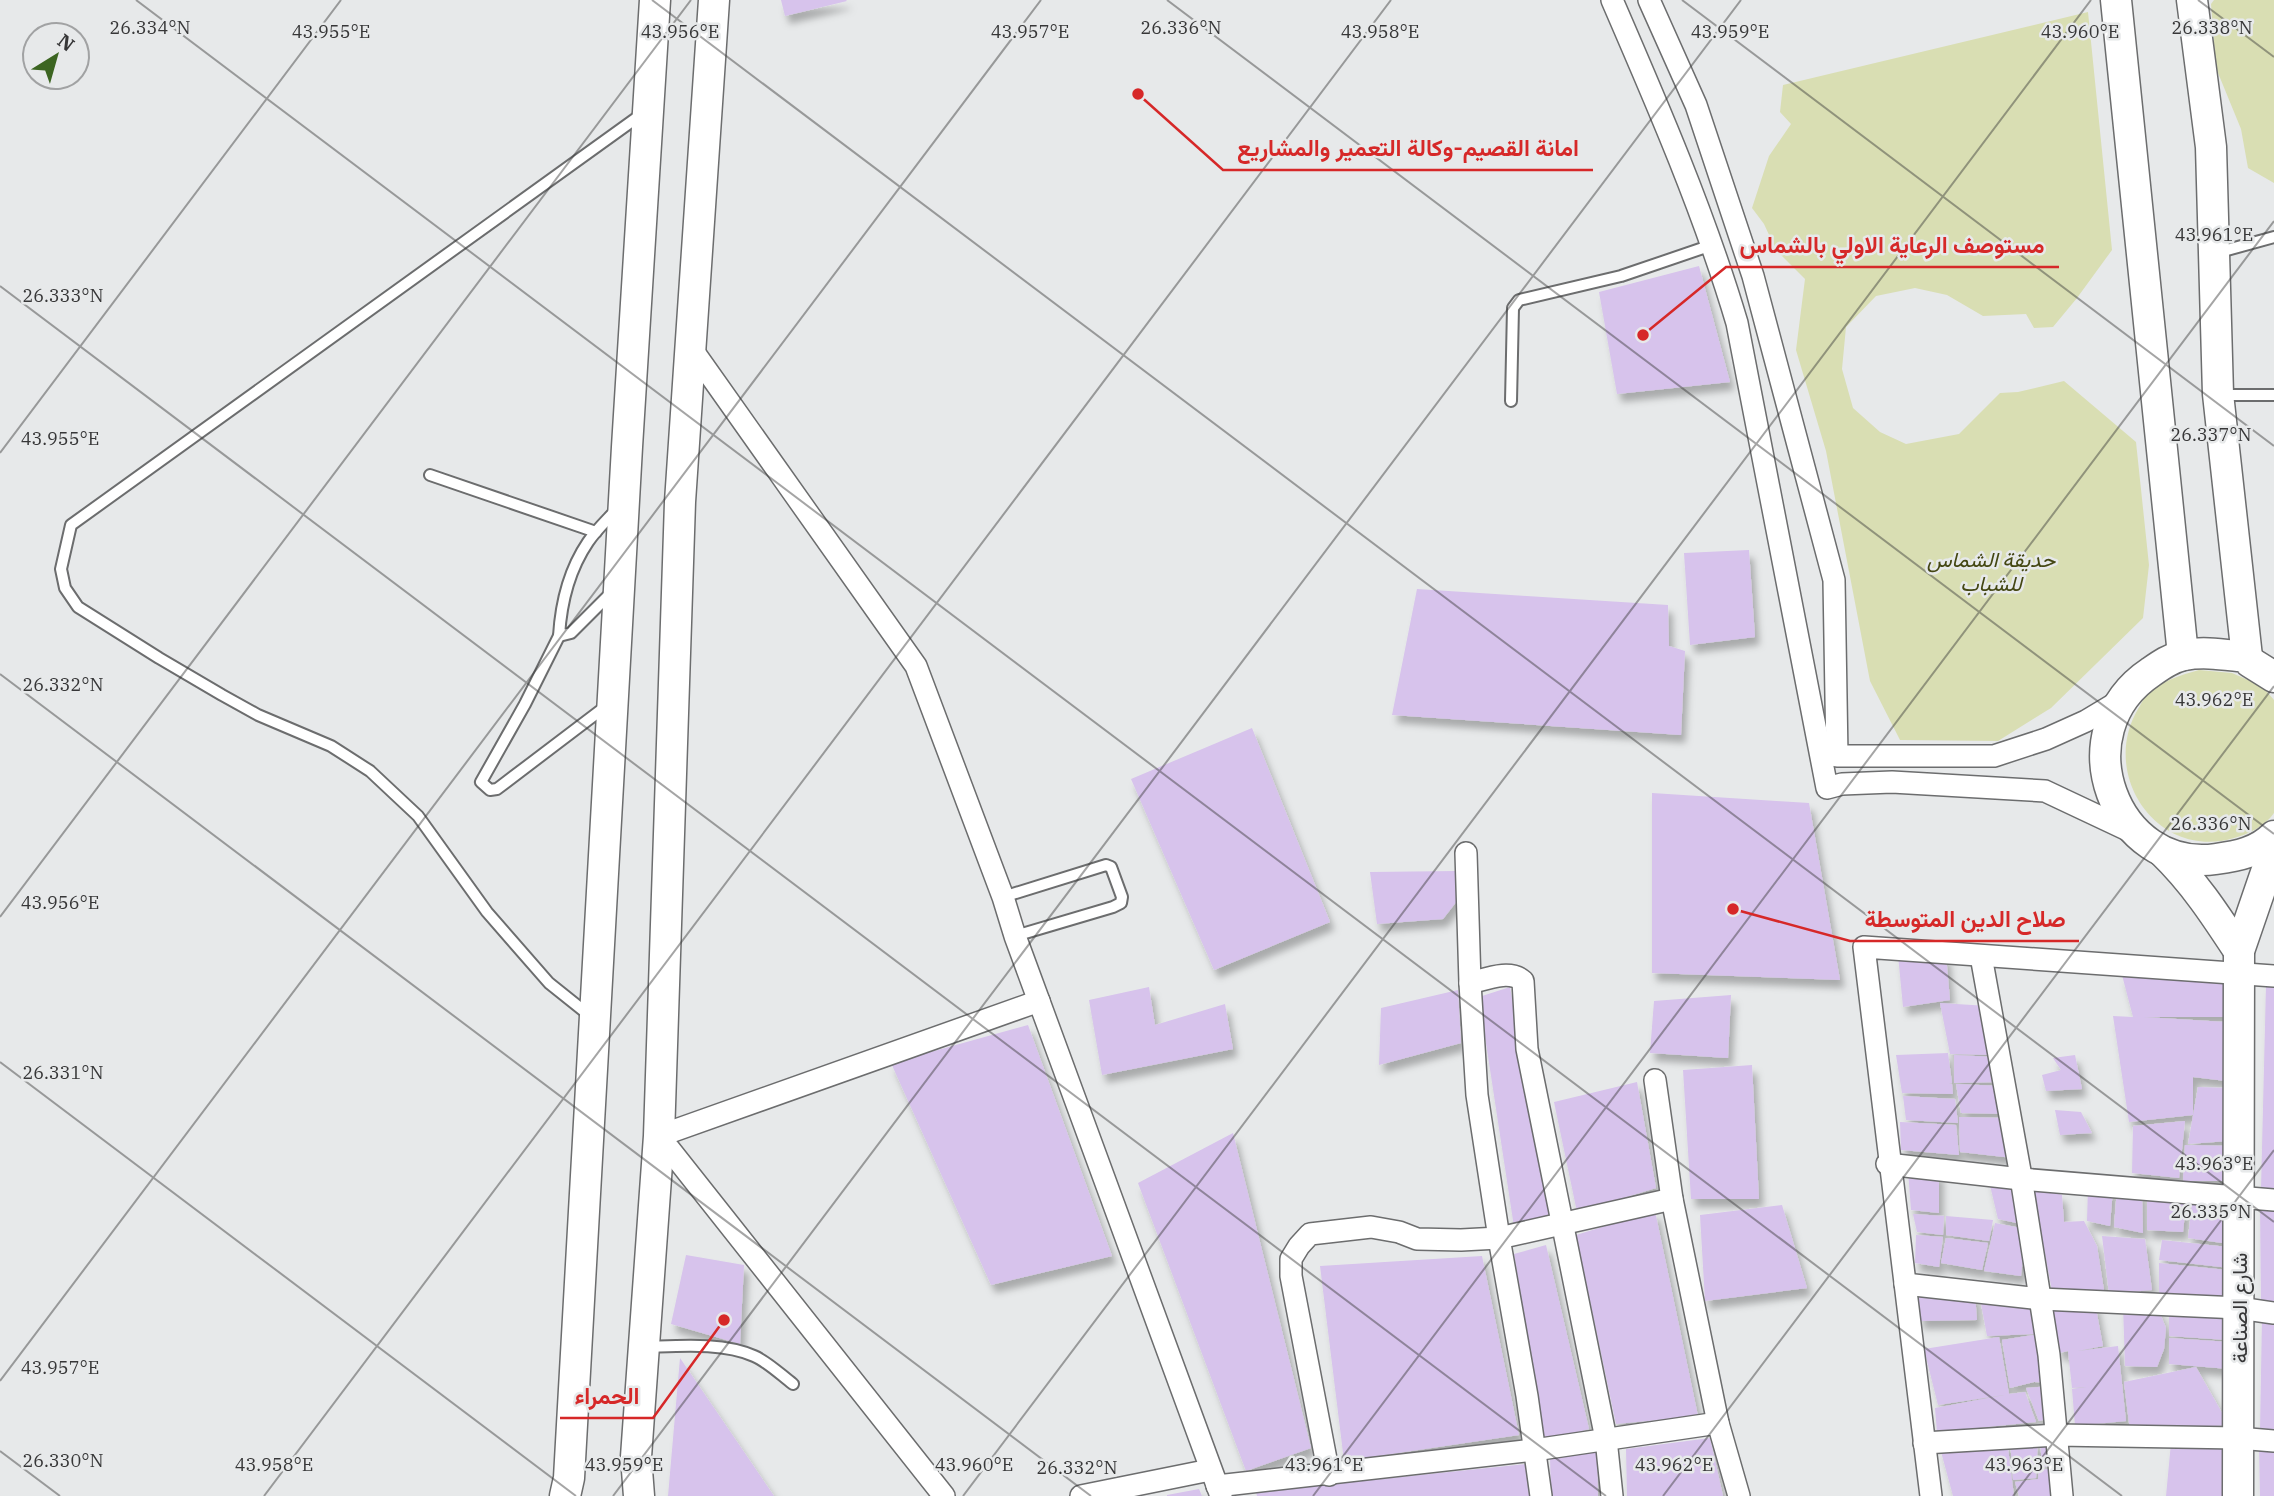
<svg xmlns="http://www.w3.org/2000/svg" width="2274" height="1496" font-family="'IBM Plex Serif',Vazirmatn,serif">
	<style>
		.green { fill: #d9deb3 }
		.building { fill: #d7c3ec; filter: url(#shadow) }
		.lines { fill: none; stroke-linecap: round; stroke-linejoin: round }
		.lane-casing { stroke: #6c6d6e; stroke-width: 14 }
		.street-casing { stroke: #6c6d6e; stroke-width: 24 }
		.secondary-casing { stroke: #6c6d6e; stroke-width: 33 }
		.lane { stroke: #fff; stroke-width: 10 }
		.street { stroke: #fff; stroke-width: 21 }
		.secondary { stroke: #fff; stroke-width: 30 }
		.ticks { fill: none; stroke: #373738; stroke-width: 2; stroke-opacity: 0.45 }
		.labels { text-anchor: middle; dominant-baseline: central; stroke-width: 5; stroke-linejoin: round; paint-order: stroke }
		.park-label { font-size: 21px; font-style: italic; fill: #444713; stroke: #e7e9ea }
		.street-label { font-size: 21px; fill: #373738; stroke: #e7e9ea }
		.ticks-label { font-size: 18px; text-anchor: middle; fill: #373738; stroke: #e7e9ea; stroke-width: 5; stroke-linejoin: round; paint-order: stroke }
		.leader { fill: none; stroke: #d62828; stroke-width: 2.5 }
		.callout-dot { fill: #d62828; stroke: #e7e9ea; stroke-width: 2.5 }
		.callout-label { font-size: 23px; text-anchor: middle; font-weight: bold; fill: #d62828; stroke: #e7e9ea; stroke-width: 5; stroke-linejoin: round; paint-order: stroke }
	</style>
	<defs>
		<filter id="shadow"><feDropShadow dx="4.5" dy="8" stdDeviation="3.5" flood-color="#0004"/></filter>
	</defs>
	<rect width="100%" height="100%" fill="#e7e9ea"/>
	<!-- green -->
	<g class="green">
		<polygon points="2214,0 2274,0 2274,183 2248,168 2241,129 2216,68 2211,4"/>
		<polygon points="2088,12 2112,250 2077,298 2053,327 2034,328 2026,314 1983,316 1947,295 1915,288 1876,296 1846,327 1842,369 1853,408 1880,432 1906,444 1959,434 2000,393 2018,392 2064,381 2136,442 2149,565 2143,618 2051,708 1998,741 1900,740 1870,681 1826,451 1796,350 1805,279 1776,250 1764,224 1752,208 1769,156 1791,124 1780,112 1783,85"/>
		<path d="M2199,670l33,3 30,13 12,14v113c-9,13 -25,21 -40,25 -76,23 -135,-63 -96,-129 3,-4 5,-11 9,-14 13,-14 34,-20 52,-25z"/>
	</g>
	<!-- building -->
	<g class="building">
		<polygon points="781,0 846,0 847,1 785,16"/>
		<polygon points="1699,266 1730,382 1617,394 1599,292"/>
		<polygon points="1749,550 1755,637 1690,645 1684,553"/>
		<polygon points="1417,589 1668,605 1669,646 1685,651 1681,735 1392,715"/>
		<polygon points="1252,728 1330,922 1214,970 1131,779"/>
		<polygon points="1652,793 1809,803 1840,980 1652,973"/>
		<polygon points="1456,871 1457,901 1443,919 1377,924 1370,872"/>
		<polygon points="1898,955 1946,955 1950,1000 1903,1007"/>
		<polygon points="2122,975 2230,978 2229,1017 2144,1017 2226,1022 2226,1081 2193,1077 2193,1115 2129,1122 2113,1016 2133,1017"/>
		<polygon points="2266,985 2274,985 2274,1191 2261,1189"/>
		<polygon points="1149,987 1155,1025 1225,1004 1233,1049 1102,1075 1089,1000"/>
		<polygon points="1510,987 1550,1218 1514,1227 1479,997"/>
		<polygon points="1458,990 1461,1043 1379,1065 1381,1008"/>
		<polygon points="1731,995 1728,1058 1650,1053 1654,1001"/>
		<polygon points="1940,1003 1988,1006 1993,1055 1950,1054"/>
		<polygon points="1028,1025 1112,1256 991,1285 891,1063"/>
		<polygon points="1948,1053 1952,1083 1949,1084 1952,1084 1953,1094 1902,1093 1896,1055"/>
		<polygon points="1954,1055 1996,1057 2002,1082 1954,1083"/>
		<polygon points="2075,1055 2082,1089 2046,1091 2042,1075 2061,1070 2053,1058"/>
		<polygon points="1752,1065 1759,1199 1691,1199 1683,1070"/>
		<polygon points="1637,1082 1656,1188 1577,1212 1554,1102"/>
		<polygon points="1956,1084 2003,1086 2006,1114 1961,1113"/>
		<polygon points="2198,1087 2228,1088 2228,1141 2188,1144"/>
		<polygon points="1903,1096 1955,1099 1958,1123 1906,1120"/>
		<polygon points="2055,1110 2081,1112 2092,1133 2060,1135"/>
		<polygon points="1959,1117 2008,1118 2013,1158 1960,1152"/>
		<polygon points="2185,1121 2179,1178 2132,1173 2133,1126"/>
		<polygon points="1900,1122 1956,1125 1959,1155 1901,1150"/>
		<polygon points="1233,1133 1311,1448 1246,1471 1138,1183"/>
		<polygon points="2185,1145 2236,1146 2233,1181 2183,1181"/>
		<polygon points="1908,1170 1939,1172 1939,1213 1911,1210"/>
		<polygon points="1988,1177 2019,1181 2026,1225 1998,1219"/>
		<polygon points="2032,1185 2062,1195 2064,1222 2084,1221 2097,1246 2104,1290 2052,1291"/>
		<polygon points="2088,1187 2113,1188 2110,1226 2087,1221"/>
		<polygon points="2117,1188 2142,1190 2143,1233 2114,1227"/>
		<polygon points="2147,1191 2187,1195 2183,1232 2147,1230"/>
		<polygon points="2193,1194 2230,1196 2229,1244 2188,1238"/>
		<polygon points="2260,1203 2274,1205 2274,1303 2261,1301"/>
		<polygon points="1782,1205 1807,1288 1705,1301 1700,1215"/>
		<polygon points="1655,1211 1698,1416 1616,1424 1576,1235"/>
		<polygon points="1913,1214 1944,1216 1943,1235 1917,1232"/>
		<polygon points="1946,1216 1993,1220 1989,1241 1946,1235"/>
		<polygon points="1995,1223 2026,1229 2021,1276 1984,1271"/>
		<polygon points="1916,1235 1943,1237 1939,1267 1915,1263"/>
		<polygon points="2102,1236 2145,1239 2152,1290 2109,1294"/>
		<polygon points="1946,1238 1988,1243 1982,1270 1941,1263"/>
		<polygon points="2162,1240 2228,1247 2230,1268 2159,1260"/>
		<polygon points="1546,1245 1589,1429 1545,1441 1514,1254"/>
		<polygon points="686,1255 744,1265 740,1344 671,1324"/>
		<polygon points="1482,1256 1519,1435 1344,1461 1320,1266"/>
		<polygon points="2159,1263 2227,1270 2228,1301 2159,1296"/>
		<polygon points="1918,1287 1975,1294 1977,1320 1919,1321"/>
		<polygon points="1980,1298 2031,1299 2034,1334 1987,1336"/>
		<polygon points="2095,1303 2103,1346 2078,1351 2118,1346 2126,1421 2075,1426 2072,1389 2086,1387 2072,1388 2068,1351 2059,1353 2049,1307"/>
		<polygon points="2123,1305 2157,1306 2166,1328 2164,1349 2157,1367 2125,1366"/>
		<polygon points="2169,1306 2229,1311 2227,1340 2169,1336"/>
		<polygon points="2262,1316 2274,1318 2274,1432 2260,1432"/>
		<polygon points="2045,1333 2051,1383 2034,1382 2010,1388 2002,1340"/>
		<polygon points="1999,1337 2009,1394 2025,1392 2036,1422 1937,1432 1935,1408 2004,1395 1938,1405 1924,1349"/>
		<polygon points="2169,1338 2230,1342 2229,1369 2169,1364"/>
		<polygon points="680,1358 774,1496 668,1496"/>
		<polygon points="2196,1367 2229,1425 2130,1431 2124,1382"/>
		<polygon points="2051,1386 2051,1418 2039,1421 2026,1388"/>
		<polygon points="2055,1437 2058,1466 2042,1467 2040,1439"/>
		<polygon points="1710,1438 1723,1496 1627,1496 1626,1449"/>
		<polygon points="2007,1440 2014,1496 1953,1496 1940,1448"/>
		<polygon points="2010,1440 2038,1440 2036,1478 2013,1480"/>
		<polygon points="2222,1440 2226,1496 2166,1496 2171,1443"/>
		<polygon points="2259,1445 2274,1446 2274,1496 2260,1496"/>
		<polygon points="1597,1449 1598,1496 1551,1496 1550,1457"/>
		<polygon points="1526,1464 1529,1496 1257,1496 1256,1492"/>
		<polygon points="2057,1468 2059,1496 2019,1496 2015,1482 2038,1479 2039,1470"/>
		<polygon points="1199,1489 1202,1496 1167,1496 1167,1495"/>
	</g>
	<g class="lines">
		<defs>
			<g id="lane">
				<polyline points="2216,253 2274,237"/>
				<polyline points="2221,395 2274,395"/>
				<polyline points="1511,401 1513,308 1519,300 1621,276 1712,245"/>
				<polyline points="430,475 596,532"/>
				<path d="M613,591l-42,42 -12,3c2,-33 10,-66 29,-94 8,-12 19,-22 29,-33"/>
				<polyline points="559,636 525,704 481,782 490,790 497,789 609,704"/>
				<polyline points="1003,897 1106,865 1111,867 1122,897 1121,903 1113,907 1015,936"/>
				<polyline points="589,1015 549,983 487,912 418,816 370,771 331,746 258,715 222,695 159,658 78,607 65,588 61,569 71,525 642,114"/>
				<path d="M646,1347c33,-1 77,-5 108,9 14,6 27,19 39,28"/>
			</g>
			<g id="street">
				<path d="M1612,0c46,106 92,212 125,323l90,465 15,-4 50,-2 153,9 87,41"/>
				<polyline points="1649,0 1696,105 1753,276 1834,580 1837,756 1994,756 2046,739 2086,721 2121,700"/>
				<polyline points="691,348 916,666 1003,897 1015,936 1221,1496"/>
				<polyline points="1466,853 1470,983 1477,1095 1499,1238 1527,1396 1541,1496"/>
				<polyline points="1981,956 2020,1171 2049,1355 2062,1496"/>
				<path d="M1470,983c16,-4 40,-14 53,-2l4,68 79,390 6,57"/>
				<polyline points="1655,1080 1672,1199 1718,1423 1739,1496"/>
				<polyline points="1887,1164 2021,1179 2274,1200"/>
				<polyline points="1905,1284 2041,1299 2239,1308 2274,1313"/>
				<polyline points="1924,1443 2057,1435 2238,1438 2274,1441"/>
				<polyline points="1329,1475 1291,1276 1291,1259 1299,1246 1310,1234 1371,1227 1399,1232 1417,1239 1461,1240 1499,1238 1672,1199"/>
				<polyline points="1217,1486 1534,1450 1718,1423"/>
				<polyline points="944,1496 659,1136 1039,1001"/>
				<polyline points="1081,1496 1210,1470"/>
				<polyline points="1931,1496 1864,947 2274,976"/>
			</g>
			<g id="secondary">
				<polyline points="2116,0 2183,655"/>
				<polyline points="2192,0 2211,147 2218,394 2247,657"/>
				<path d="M2274,677l-24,-15 -3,-5c-21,-2 -42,-6 -63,-2 -13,3 -23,10 -33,17 -90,60 -36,201 65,187 22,-3 42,-7 58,-23"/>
				<path d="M2163,852c31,30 53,64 76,99"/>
				<polyline points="565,1496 569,1478 627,447 655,0"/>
				<polyline points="639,1496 636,1457 659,1136 680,502 714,0"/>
				<polyline points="2238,1496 2239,951 2274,849"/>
			</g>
		</defs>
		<!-- lane casing -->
		<use href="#lane" class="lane-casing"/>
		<!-- street casing -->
		<use href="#street" class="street-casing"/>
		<!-- secondary casing -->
		<use href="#secondary" class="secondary-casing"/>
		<!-- lane -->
		<use href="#lane" class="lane"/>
		<!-- street -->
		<use href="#street" class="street"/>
		<!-- secondary -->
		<use href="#secondary" class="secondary"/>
	</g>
	<!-- ticks -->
	<path class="ticks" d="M136,0l1986,1496M652,0l1622,1222M1167,0l1107,834M1682,0l592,446M2198,0l76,57M0,286l1606,1210M0,453l341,-453M0,674l1091,822M0,917l691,-917M0,1062l576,434M0,1381l1041,-1381M0,1451l60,45M264,1496l1127,-1496M613,1496l1128,-1496M963,1496l1128,-1496M1313,1496l961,-1275M1663,1496l611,-810M2013,1496l261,-346"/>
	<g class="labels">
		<!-- park labels -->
		<g class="park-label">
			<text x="1991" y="559">حديقة الشماس<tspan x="1991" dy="24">للشباب</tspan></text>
		</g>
		<!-- street labels -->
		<g class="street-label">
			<text transform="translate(2239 1308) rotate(-90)">شارع الصناعة</text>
		</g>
	</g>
	<g class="ticks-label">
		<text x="150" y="34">26.334°N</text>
		<text x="1181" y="34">26.336°N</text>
		<text x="2212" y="34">26.338°N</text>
		<text x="331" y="38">43.955°E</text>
		<text x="680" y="38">43.956°E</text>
		<text x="1030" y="38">43.957°E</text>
		<text x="1380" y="38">43.958°E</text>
		<text x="1730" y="38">43.959°E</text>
		<text x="2080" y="38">43.960°E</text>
		<text x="2214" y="241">43.961°E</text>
		<text x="63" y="302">26.333°N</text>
		<text x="2211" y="441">26.337°N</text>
		<text x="60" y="445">43.955°E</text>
		<text x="63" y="691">26.332°N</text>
		<text x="2214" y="706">43.962°E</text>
		<text x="2211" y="830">26.336°N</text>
		<text x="60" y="909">43.956°E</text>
		<text x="63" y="1079">26.331°N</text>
		<text x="2214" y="1170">43.963°E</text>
		<text x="2211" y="1218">26.335°N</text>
		<text x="60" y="1374">43.957°E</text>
		<text x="63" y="1467">26.330°N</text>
		<text x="274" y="1471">43.958°E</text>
		<text x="624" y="1471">43.959°E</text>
		<text x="974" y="1471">43.960°E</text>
		<text x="1324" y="1471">43.961°E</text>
		<text x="1674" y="1471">43.962°E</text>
		<text x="2024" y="1471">43.963°E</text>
		<text x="1077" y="1474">26.332°N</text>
	</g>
	<!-- callouts -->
	<path class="leader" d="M1138 94L1223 170H1593M1643 335L1726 267H2059M1733 909L1850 941H2079M724 1320L653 1418H560"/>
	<g class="callout-dot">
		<circle cx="1138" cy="94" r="7"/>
		<circle cx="1643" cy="335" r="7"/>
		<circle cx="1733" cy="909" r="7"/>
		<circle cx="724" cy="1320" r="7"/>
	</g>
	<g class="callout-label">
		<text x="1408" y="156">امانة القصيم-وكالة التعمير والمشاريع</text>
		<text x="1892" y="253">مستوصف الرعاية الاولي بالشماس</text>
		<text x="1965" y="927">صلاح الدين المتوسطة</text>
		<text x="607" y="1404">الحمراء</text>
	</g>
	<!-- north arrow -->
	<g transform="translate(56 56) rotate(37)"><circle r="33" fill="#e7e9ea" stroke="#a1a2a3" stroke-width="2"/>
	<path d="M0-5L12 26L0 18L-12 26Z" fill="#3c6521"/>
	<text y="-10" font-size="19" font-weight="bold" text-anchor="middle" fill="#373738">N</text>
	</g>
</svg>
